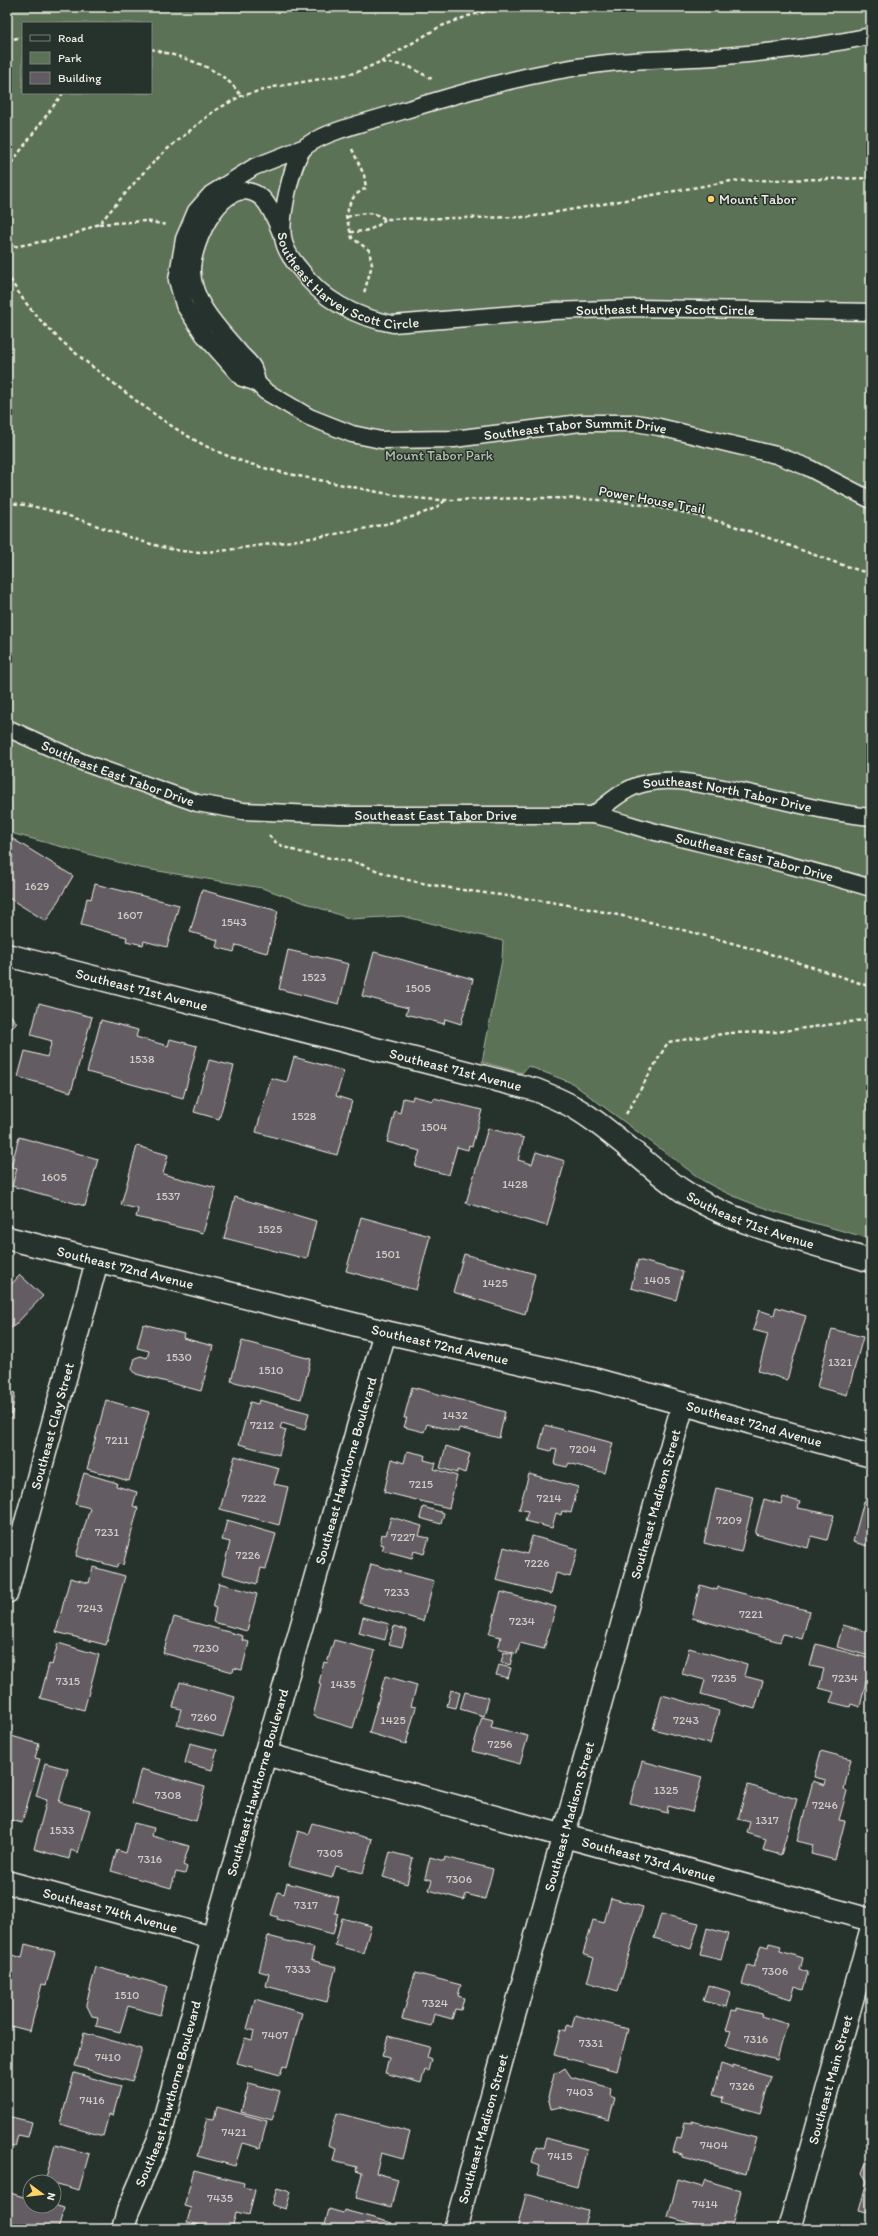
<svg xmlns="http://www.w3.org/2000/svg" width="878" height="2236" font-family="Itim,sans-serif">
	<style>
		.green { fill: #5c7256; stroke: #a8b29f; fill-rule: evenodd }
		.building { fill: #635b63; stroke: #f4f1e8 }
		.lines { fill: none; stroke-linecap: round; stroke-linejoin: round }
		.lane-casing { stroke: #f4f1e8; stroke-width: 19 }
		.street-casing { stroke: #f4f1e8; stroke-width: 25 }
		.path { stroke: #f4f1e8; stroke-width: 2.5; stroke-dasharray: 4 3; stroke-linecap: butt }
		.lane { stroke: #26332d; stroke-width: 16 }
		.street { stroke: #26332d; stroke-width: 22 }
		.poi-dot { fill: #ffd166; stroke: #26332d; stroke-width: 1.5 }
		.labels { text-anchor: middle; dominant-baseline: central; stroke-width: 3; stroke-linejoin: round; paint-order: stroke }
		.number-label { font-size: 12px; fill: #d0ccc7 }
		.poi-label { font-size: 14px; fill: #f4f1e8; stroke: #26332d; text-anchor: start }
		.street-label { font-size: 14px; fill: #f4f1e8; stroke: #26332d }
		.park-label { font-size: 14px; fill: #b7beae; stroke: #26332d }
	</style>
	<rect width="100%" height="100%" fill="#26332d"/>
	<filter id="ink" filterUnits="userSpaceOnUse"><feTurbulence type="fractalNoise" baseFrequency=".025" numOctaves="2"/><feDisplacementMap in="SourceGraphic" scale="8" xChannelSelector="R" yChannelSelector="G"/><feConvolveMatrix kernelMatrix="1 2 1 2 8 2 1 2 1" color-interpolation-filters="sRGB"/></filter>
	<g filter="url(#ink)">
		<!-- green -->
		<path class="green" d="M7,7h864v1232c-57,-17 -118,-29 -169,-59l-130,-97 -44,-17 -6,7 -40,-11 20,-102 1,-19 -101,-25 -51,3 -89,-31 -122,-20 -133,-36zM23,23h128v70h-128z"/>
		<!-- building -->
		<g class="building">
			<polygon points="8,836 73,876 46,921 7,897"/>
			<polygon points="95,884 179,905 167,947 144,941 143,945 126,941 127,937 81,925 87,898 91,899"/>
			<polygon points="202,890 278,911 267,953 236,945 234,952 216,947 218,940 190,932"/>
			<polygon points="288,950 349,964 339,1004 279,989"/>
			<polygon points="374,952 473,979 461,1024 445,1019 444,1024 406,1014 408,1008 362,996"/>
			<polygon points="39,1003 92,1017 71,1092 18,1077 25,1051 47,1057 52,1041 31,1035"/>
			<polygon points="7,1011 17,1023 7,1033"/>
			<polygon points="101,1020 138,1030 136,1037 168,1046 170,1039 197,1046 183,1098 87,1072"/>
			<polygon points="294,1057 344,1071 336,1096 352,1101 337,1155 256,1132 271,1078 287,1082"/>
			<polygon points="209,1060 234,1066 219,1119 194,1112"/>
			<polygon points="413,1096 433,1101 434,1098 482,1110 472,1146 469,1145 468,1150 457,1147 449,1175 415,1166 420,1151 387,1142 395,1111 400,1113 403,1098 412,1100"/>
			<polygon points="488,1128 524,1138 518,1160 532,1164 536,1152 565,1161 547,1226 466,1203"/>
			<polygon points="19,1137 98,1159 85,1206 12,1186 17,1168 11,1167"/>
			<polygon points="137,1146 168,1155 163,1174 216,1188 203,1233 136,1217 138,1209 121,1205"/>
			<polygon points="235,1197 316,1221 307,1259 224,1238"/>
			<polygon points="361,1217 430,1236 416,1290 346,1271"/>
			<polygon points="464,1254 535,1274 525,1314 453,1292"/>
			<polygon points="638,1260 683,1272 676,1300 631,1288"/>
			<polygon points="20,1275 43,1296 12,1328 7,1324 7,1289"/>
			<polygon points="776,1307 806,1316 787,1380 758,1371 768,1334 753,1330 759,1310 774,1315"/>
			<polygon points="143,1324 184,1334 183,1338 213,1346 201,1391 136,1374 132,1369 135,1358 141,1356 147,1358 149,1351 137,1348"/>
			<polygon points="832,1329 863,1337 847,1395 817,1387"/>
			<polygon points="242,1341 311,1359 301,1399 231,1381"/>
			<polygon points="412,1387 505,1412 499,1438 459,1428 458,1432 427,1424 424,1432 404,1427 407,1418 404,1418"/>
			<polygon points="7,1390 15,1393 11,1419 7,1418"/>
			<polygon points="106,1400 149,1412 129,1481 87,1469"/>
			<polygon points="259,1400 309,1413 305,1430 282,1423 280,1428 286,1430 279,1455 239,1444 250,1402 258,1404"/>
			<polygon points="545,1425 613,1443 605,1473 569,1463 567,1467 554,1464 557,1449 552,1448 551,1451 539,1448"/>
			<polygon points="446,1446 470,1454 465,1473 457,1470 457,1473 440,1468"/>
			<polygon points="407,1451 425,1455 424,1460 436,1463 434,1469 457,1476 449,1508 384,1492 392,1459 404,1463"/>
			<polygon points="235,1456 279,1468 274,1484 288,1487 279,1525 220,1509"/>
			<polygon points="84,1473 117,1483 116,1486 137,1492 133,1506 138,1508 123,1565 118,1564 117,1567 76,1556 90,1508 75,1504"/>
			<polygon points="529,1474 578,1487 571,1513 562,1511 561,1515 556,1513 552,1528 525,1521 528,1511 519,1509"/>
			<polygon points="716,1488 754,1497 741,1552 704,1543"/>
			<polygon points="783,1497 800,1502 798,1508 834,1515 827,1540 811,1536 808,1548 755,1534 764,1499 781,1504"/>
			<polygon points="864,1501 871,1503 871,1547 853,1542"/>
			<polygon points="423,1507 444,1513 441,1524 420,1518"/>
			<polygon points="391,1517 422,1526 419,1536 429,1538 424,1554 414,1551 412,1558 382,1550 384,1545 380,1544 382,1534 386,1535"/>
			<polygon points="227,1520 276,1534 266,1569 261,1568 257,1584 222,1574 230,1542 222,1540"/>
			<polygon points="532,1536 578,1549 570,1577 556,1573 551,1594 496,1580 504,1547 527,1554"/>
			<polygon points="371,1564 434,1581 423,1621 360,1603"/>
			<polygon points="93,1567 125,1576 106,1645 56,1632 70,1578 89,1583"/>
			<polygon points="219,1583 257,1594 247,1631 213,1622 216,1608 213,1607"/>
			<polygon points="700,1585 717,1590 718,1587 810,1611 802,1639 783,1634 780,1642 692,1618"/>
			<polygon points="501,1592 556,1607 544,1649 520,1643 517,1654 498,1648 501,1637 489,1634"/>
			<polygon points="174,1617 243,1636 242,1640 249,1642 242,1670 234,1668 233,1672 163,1653"/>
			<polygon points="363,1617 389,1624 385,1640 359,1633"/>
			<polygon points="843,1625 871,1633 869,1656 837,1647"/>
			<polygon points="394,1626 407,1630 402,1647 389,1644"/>
			<polygon points="334,1640 375,1651 353,1728 313,1716 321,1684 319,1683 324,1662 327,1663"/>
			<polygon points="58,1643 99,1655 84,1710 40,1698 49,1664 52,1665"/>
			<polygon points="816,1644 871,1659 860,1707 851,1704 850,1707 830,1702 834,1692 819,1688 824,1669 810,1666"/>
			<polygon points="689,1648 747,1664 744,1676 763,1681 755,1709 701,1694 705,1680 682,1674"/>
			<polygon points="504,1652 513,1654 510,1665 501,1662"/>
			<polygon points="499,1665 511,1668 508,1678 496,1675"/>
			<polygon points="385,1676 417,1685 411,1706 416,1707 406,1744 369,1733"/>
			<polygon points="180,1682 235,1697 223,1737 177,1725 181,1709 173,1707"/>
			<polygon points="451,1690 460,1693 456,1708 447,1706"/>
			<polygon points="465,1692 489,1698 484,1716 460,1709"/>
			<polygon points="662,1695 719,1711 710,1744 653,1729"/>
			<polygon points="482,1717 493,1720 491,1727 528,1736 520,1764 472,1751"/>
			<polygon points="8,1735 39,1744 35,1758 40,1759 22,1823 7,1819"/>
			<polygon points="190,1743 217,1750 212,1770 185,1763"/>
			<polygon points="821,1751 851,1759 844,1789 847,1791 839,1820 845,1821 835,1860 811,1854 813,1845 797,1841 813,1781 825,1785 826,1780 814,1777"/>
			<polygon points="642,1761 702,1777 692,1812 668,1806 667,1813 630,1803"/>
			<polygon points="45,1763 68,1769 59,1802 90,1810 78,1853 71,1850 69,1859 34,1849 47,1800 36,1796"/>
			<polygon points="141,1769 205,1787 196,1821 132,1803"/>
			<polygon points="748,1785 797,1799 781,1855 763,1850 766,1839 747,1833 750,1822 738,1819"/>
			<polygon points="134,1823 154,1828 152,1836 189,1846 183,1865 187,1867 185,1874 176,1872 171,1888 111,1871 117,1850 126,1853"/>
			<polygon points="312,1823 372,1839 363,1873 336,1866 332,1878 288,1866 298,1831 308,1834"/>
			<polygon points="390,1852 413,1858 407,1884 383,1877"/>
			<polygon points="430,1857 444,1861 445,1857 493,1869 485,1899 466,1894 464,1900 429,1890 432,1880 425,1878"/>
			<polygon points="287,1883 339,1897 335,1913 338,1914 333,1934 277,1919 278,1917 271,1915 278,1892 284,1894"/>
			<polygon points="611,1898 643,1907 618,1991 587,1982 594,1958 583,1954 593,1920 604,1923"/>
			<polygon points="661,1914 699,1923 691,1949 654,1938"/>
			<polygon points="342,1918 371,1926 363,1953 335,1945"/>
			<polygon points="707,1928 728,1934 721,1960 700,1955"/>
			<polygon points="268,1936 314,1948 311,1960 336,1967 327,2002 266,1986 269,1974 259,1971"/>
			<polygon points="769,1943 781,1946 780,1951 803,1958 800,1970 808,1972 803,1990 795,1987 791,1999 742,1984 748,1965 754,1967 761,1945 768,1947"/>
			<polygon points="25,1944 55,1952 46,1985 42,1984 30,2031 7,2025 9,2016 7,2016 7,1953 22,1958"/>
			<polygon points="96,1967 167,1986 160,2015 128,2006 120,2032 96,2026 98,2017 92,2016 86,2004"/>
			<polygon points="415,1973 461,1985 458,1996 464,1998 461,2010 455,2009 452,2019 434,2014 431,2026 402,2019"/>
			<polygon points="708,1985 731,1992 727,2007 703,2001"/>
			<polygon points="255,1999 302,2013 287,2067 283,2066 280,2075 237,2063 245,2038 252,2040 254,2031 247,2029"/>
			<polygon points="737,2008 762,2014 761,2016 787,2024 777,2060 726,2046 731,2031 726,2030 732,2010 737,2011"/>
			<polygon points="575,2015 628,2029 617,2071 554,2055 561,2029 566,2031 567,2025 572,2027"/>
			<polygon points="84,2033 142,2049 132,2082 75,2066"/>
			<polygon points="388,2036 430,2047 427,2057 431,2059 428,2071 425,2070 421,2083 385,2073 389,2058 382,2056"/>
			<polygon points="721,2064 733,2068 733,2065 771,2076 760,2113 722,2102 723,2098 713,2095"/>
			<polygon points="565,2068 571,2077 611,2088 610,2096 615,2098 609,2120 560,2107 551,2109 548,2097 554,2075"/>
			<polygon points="74,2073 121,2086 113,2115 109,2114 103,2136 60,2124"/>
			<polygon points="249,2083 280,2091 272,2120 241,2112"/>
			<polygon points="217,2107 267,2121 260,2148 242,2143 235,2166 197,2156 207,2118 214,2119"/>
			<polygon points="337,2113 410,2132 403,2159 381,2153 376,2173 398,2179 391,2207 356,2198 362,2173 356,2171 357,2167 333,2161 336,2148 328,2145"/>
			<polygon points="7,2116 32,2122 28,2137 18,2135 15,2147 7,2145"/>
			<polygon points="692,2121 756,2138 746,2174 682,2157 682,2155 673,2152 677,2137 681,2138 685,2122 692,2123"/>
			<polygon points="546,2138 587,2149 577,2187 537,2176 540,2166 532,2163 536,2146 543,2148"/>
			<polygon points="55,2145 89,2154 79,2190 45,2181"/>
			<polygon points="868,2162 871,2162 871,2213 859,2210 867,2181 862,2173 865,2165"/>
			<polygon points="194,2170 244,2183 243,2187 255,2190 249,2215 236,2212 232,2229 214,2229 187,2222 191,2208 184,2206"/>
			<polygon points="678,2180 702,2187 705,2180 741,2191 731,2229 711,2229 668,2217"/>
			<polygon points="277,2188 291,2192 286,2209 272,2205"/>
			<polygon points="7,2192 30,2199 30,2206 54,2205 64,2208 58,2229 7,2229"/>
			<polygon points="526,2194 588,2211 583,2229 517,2228"/>
			<polygon points="329,2209 343,2213 344,2210 392,2223 390,2229 324,2229"/>
		</g>
		<g class="lines">
			<defs>
				<g id="lane">
					<path id="s1" d="M871,36c-44,9 -90,15 -135,19 -45,5 -91,3 -136,9 -68,8 -136,28 -201,48 -25,8 -73,19 -93,34 -14,12 -26,72 -23,91 1,11 10,24 17,32 23,32 55,48 93,55l161,-13 84,-3 233,4"/>
					<path id="s2" d="M305,147l-51,20 -43,27 -15,17 -12,28 -7,41 7,25 20,30 38,43 15,5 8,8 44,26 43,17 29,6 73,-1 126,-16h56l23,4 117,28 31,12 64,33"/>
					<path d="M257,383c-1,-5 -2,-11 -4,-15 -3,-6 -10,-11 -14,-16 -20,-24 -45,-47 -47,-80 -1,-28 33,-104 70,-74 9,9 14,23 19,35"/>
					<path id="s3" d="M7,728l75,34 115,41 46,8 97,4h253c24,4 47,14 71,19 69,17 139,33 207,54"/>
					<path id="s4" d="M593,815c17,-13 32,-28 54,-32 20,-5 43,-1 63,3 54,8 107,26 161,31"/>
				</g>
				<g id="street">
					<path id="s5" d="M7,955l529,135c15,6 30,12 44,21 37,23 67,56 103,80 51,34 130,52 188,70"/>
					<path id="s6" d="M7,1238l378,94 212,48 274,76"/>
					<path id="s7" d="M7,1592l90,-331"/>
					<path id="s8" d="M265,1754l606,166"/>
					<path id="s9" d="M7,1882l206,56"/>
					<path id="s10" d="M123,2229l5,-18 31,-72 54,-201 172,-606"/>
					<path id="s11" d="M455,2229l228,-825"/>
					<path id="s12" d="M789,2229l82,-298"/>
				</g>
			</defs>
			<!-- lane casing -->
			<use href="#lane" class="lane-casing"/>
			<!-- street casing -->
			<use href="#street" class="street-casing"/>
			<!-- path -->
			<g class="path">
				<polyline points="7,40 23,37"/>
				<path d="M151,49c31,8 72,18 90,47"/>
				<polyline points="381,62 439,27 468,16 504,7"/>
				<polyline points="352,149 364,175 366,188 355,195 350,203 346,216 352,238 369,250 372,265 364,293"/>
				<polyline points="7,169 63,93"/>
				<path d="M347,217c14,-4 25,-7 38,2l145,-2 201,-36 140,-3"/>
				<polyline points="99,224 145,221 167,225"/>
				<path d="M350,232c13,0 26,-2 35,-13"/>
				<polyline points="7,248 67,237 99,224 142,174 165,151 214,111 241,96 274,87 355,73 380,62 408,66 432,79"/>
				<path d="M7,273c24,47 64,77 105,109 36,28 73,57 116,74 37,15 77,21 116,29 33,7 69,15 104,15 60,-1 120,-5 181,3 40,5 82,15 120,28 41,14 81,31 122,43"/>
				<path d="M7,503c59,4 111,36 169,47 17,3 35,2 52,0 38,-6 198,-24 217,-50"/>
				<path d="M269,835c11,20 69,22 91,29 14,5 29,12 44,15 54,13 110,16 164,26 103,19 204,47 303,82"/>
				<polyline points="626,1114 668,1042 729,1033 776,1032 871,1019"/>
			</g>
			<!-- lane -->
			<use href="#lane" class="lane"/>
			<!-- street -->
			<use href="#street" class="street"/>
		</g>
	</g>
	<!-- markers -->
	<circle class="poi-dot" cx="711" cy="199" r="4"/>
	<g class="labels">
		<!-- number labels -->
		<g class="number-label">
			<text x="37" y="886">1629</text>
			<text x="130" y="915">1607</text>
			<text x="234" y="922">1543</text>
			<text x="314" y="977">1523</text>
			<text x="418" y="988">1505</text>
			<text x="142" y="1059">1538</text>
			<text x="304" y="1116">1528</text>
			<text x="434" y="1127">1504</text>
			<text x="54" y="1177">1605</text>
			<text x="515" y="1184">1428</text>
			<text x="168" y="1196">1537</text>
			<text x="270" y="1229">1525</text>
			<text x="388" y="1254">1501</text>
			<text x="657" y="1280">1405</text>
			<text x="495" y="1283">1425</text>
			<text x="179" y="1357">1530</text>
			<text x="840" y="1362">1321</text>
			<text x="271" y="1370">1510</text>
			<text x="455" y="1415">1432</text>
			<text x="262" y="1425">7212</text>
			<text x="117" y="1440">7211</text>
			<text x="583" y="1449">7204</text>
			<text x="421" y="1484">7215</text>
			<text x="254" y="1498">7222</text>
			<text x="549" y="1498">7214</text>
			<text x="729" y="1520">7209</text>
			<text x="107" y="1532">7231</text>
			<text x="403" y="1537">7227</text>
			<text x="248" y="1555">7226</text>
			<text x="537" y="1563">7226</text>
			<text x="397" y="1592">7233</text>
			<text x="90" y="1608">7243</text>
			<text x="751" y="1614">7221</text>
			<text x="522" y="1621">7234</text>
			<text x="206" y="1648">7230</text>
			<text x="724" y="1678">7235</text>
			<text x="845" y="1678">7234</text>
			<text x="68" y="1681">7315</text>
			<text x="343" y="1684">1435</text>
			<text x="204" y="1717">7260</text>
			<text x="393" y="1720">1425</text>
			<text x="686" y="1720">7243</text>
			<text x="500" y="1744">7256</text>
			<text x="666" y="1790">1325</text>
			<text x="168" y="1795">7308</text>
			<text x="825" y="1805">7246</text>
			<text x="767" y="1820">1317</text>
			<text x="62" y="1830">1533</text>
			<text x="330" y="1853">7305</text>
			<text x="150" y="1859">7316</text>
			<text x="459" y="1879">7306</text>
			<text x="306" y="1905">7317</text>
			<text x="298" y="1969">7333</text>
			<text x="775" y="1971">7306</text>
			<text x="127" y="1995">1510</text>
			<text x="435" y="2003">7324</text>
			<text x="275" y="2035">7407</text>
			<text x="756" y="2039">7316</text>
			<text x="591" y="2043">7331</text>
			<text x="108" y="2057">7410</text>
			<text x="742" y="2086">7326</text>
			<text x="580" y="2092">7403</text>
			<text x="92" y="2100">7416</text>
			<text x="234" y="2132">7421</text>
			<text x="714" y="2145">7404</text>
			<text x="560" y="2156">7415</text>
			<text x="220" y="2198">7435</text>
			<text x="705" y="2204">7414</text>
		</g>
		<!-- poi labels -->
		<g class="poi-label">
			<text x="719" y="199">Mount Tabor</text>
		</g>
		<!-- street labels -->
		<g class="street-label">
			<text stroke="none"><textPath href="#s1" startOffset="759">Southeast Harvey Scott Circle</textPath></text>
			<text stroke="none"><textPath href="#s1" startOffset="1095">Southeast Harvey Scott Circle</textPath></text>
			<text stroke="none"><textPath href="#s2" startOffset="669">Southeast Tabor Summit Drive</textPath></text>
			<text transform="translate(652 500) rotate(10)">Power House Trail</text>
			<text stroke="none"><textPath href="#s3" startOffset="120">Southeast East Tabor Drive</textPath></text>
			<text stroke="none"><textPath href="#s4" startOffset="145">Southeast North Tabor Drive</textPath></text>
			<text stroke="none"><textPath href="#s3" startOffset="444">Southeast East Tabor Drive</textPath></text>
			<text stroke="none"><textPath href="#s3" startOffset="768">Southeast East Tabor Drive</textPath></text>
			<text stroke="none"><textPath href="#s5" startOffset="139">Southeast 71st Avenue</textPath></text>
			<text stroke="none"><textPath href="#s5" startOffset="463">Southeast 71st Avenue</textPath></text>
			<text stroke="none"><textPath href="#s5" startOffset="799">Southeast 71st Avenue</textPath></text>
			<text stroke="none"><textPath href="#s6" startOffset="122">Southeast 72nd Avenue</textPath></text>
			<text stroke="none"><textPath href="#s6" startOffset="446">Southeast 72nd Avenue</textPath></text>
			<text stroke="none"><textPath href="#s6" startOffset="770">Southeast 72nd Avenue</textPath></text>
			<text stroke="none"><textPath href="#s7" startOffset="172">Southeast Clay Street</textPath></text>
			<text stroke="none"><textPath href="#s10" startOffset="791">Southeast Hawthorne Boulevard</textPath></text>
			<text stroke="none"><textPath href="#s11" startOffset="752">Southeast Madison Street</textPath></text>
			<text stroke="none"><textPath href="#s10" startOffset="467">Southeast Hawthorne Boulevard</textPath></text>
			<text stroke="none"><textPath href="#s11" startOffset="428">Southeast Madison Street</textPath></text>
			<text stroke="none"><textPath href="#s8" startOffset="398">Southeast 73rd Avenue</textPath></text>
			<text stroke="none"><textPath href="#s9" startOffset="107">Southeast 74th Avenue</textPath></text>
			<text stroke="none"><textPath href="#s12" startOffset="155">Southeast Main Street</textPath></text>
			<text stroke="none"><textPath href="#s10" startOffset="143">Southeast Hawthorne Boulevard</textPath></text>
			<text stroke="none"><textPath href="#s11" startOffset="104">Southeast Madison Street</textPath></text>
		</g>
		<!-- park labels -->
		<g class="park-label">
			<text x="439" y="455">Mount Tabor Park</text>
		</g>
	</g>
	<!-- margin -->
	<rect width="878" height="2236" fill="none" stroke="#26332d" stroke-width="24"/>
	<rect x="12" y="12" width="854" height="2212" fill="none" stroke="#f4f1e8" stroke-width="1.5" filter="url(#ink)"/>
	<!-- legend -->
	<rect x="22" y="22" width="130" height="72" fill="#26332d" stroke="#787f78"/>
	<rect x="30" y="35" width="20" height="6" fill="#26332d" stroke="#787f78"/>
	<text x="58" y="42" font-size="12" fill="#f4f1e8">Road</text>
	<rect x="30" y="52" width="20" height="12" fill="#5c7256" stroke="#787f78"/>
	<text x="58" y="62" font-size="12" fill="#f4f1e8">Park</text>
	<rect x="30" y="72" width="20" height="12" fill="#635b63" stroke="#787f78"/>
	<text x="58" y="82" font-size="12" fill="#f4f1e8">Building</text>
	<!-- north arrow -->
	<g transform="translate(42 2194) rotate(105)"><circle r="19" fill="#26332d" stroke="#787f78"/>
	<path d="M0-3L7 15L0 10L-7 15Z" fill="#ffd166"/>
	<text y="-6" font-size="11" font-weight="bold" text-anchor="middle" fill="#f4f1e8">N</text>
	</g>
</svg>
